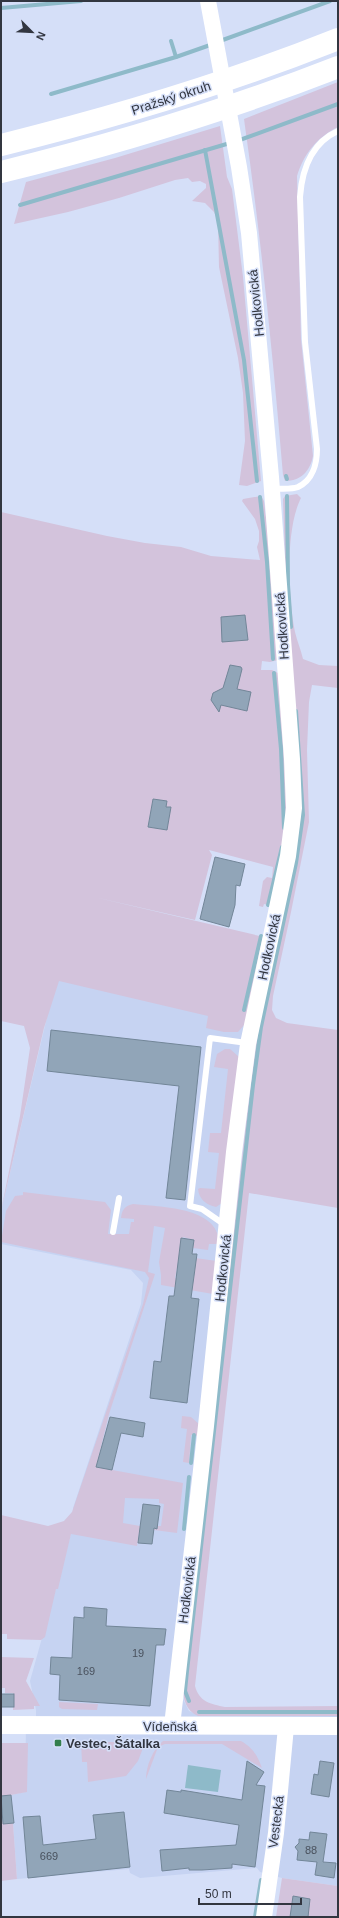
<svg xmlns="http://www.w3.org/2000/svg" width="339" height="1918" font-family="Helvetica,sans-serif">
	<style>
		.built { fill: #c6d3f2 }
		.green { fill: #d3c3dc; fill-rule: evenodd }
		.water { fill: #8ebac9 }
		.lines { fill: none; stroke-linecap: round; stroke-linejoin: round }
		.stream { stroke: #8ebac9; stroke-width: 4 }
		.building { fill: #91a5b8; stroke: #728698 }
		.service { stroke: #fff; stroke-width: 6 }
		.tertiary { stroke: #fff; stroke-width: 16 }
		.secondary { stroke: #fff; stroke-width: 18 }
		.motorway { stroke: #fff; stroke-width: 22 }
		.poi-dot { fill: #337e4d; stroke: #d5dff8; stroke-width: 1.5 }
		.labels { text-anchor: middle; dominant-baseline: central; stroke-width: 3; stroke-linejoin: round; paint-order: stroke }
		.number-label { font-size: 11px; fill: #4a525e }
		.street-label { font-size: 13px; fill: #323640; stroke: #d5dff8 }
		.poi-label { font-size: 13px; font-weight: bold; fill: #323640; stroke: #d5dff8; text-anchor: start }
	</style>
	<rect width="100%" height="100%" fill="#d5dff8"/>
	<!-- built -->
	<polygon class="built" points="57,975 247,1019 183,1699 189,1711 198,1715 338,1715 338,1886 282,1878 260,1872 257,1868 140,1878 130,1873 129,1869 17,1879 11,1795 25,1792 26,1725 36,1725 36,1710 30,1681 74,1523 73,1508 141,1304 143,1283 131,1270 1,1244 1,1211"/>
	<!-- green -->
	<g class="green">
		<path d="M338,82v45c-22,11 -34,27 -41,49l4,163 12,117c-3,15 -12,25 -28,25l-2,-6c-10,-119 -22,-237 -39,-356z"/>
		<polygon points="220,126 227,177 232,189 243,277 261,481 247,486 239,485 245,441 243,393 238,358 219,267 218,221 214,212 205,203 192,201 206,188 206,184 200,181 192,182 188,178 175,180 119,198 68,212 14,224 26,182 115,158"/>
		<path d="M297,494l4,4c-16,31 -13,100 -6,134 2,9 6,18 8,27l16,6 19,1v22l-26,-3 -3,17 -2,48 2,72 -18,90 -18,84 -1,14 4,8 11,5 51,7v178l-89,-15 -54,493c4,16 16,18 30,21l113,-1v10h-140c-12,-5 -15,-17 -15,-29l62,-556 12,-95 38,-185 -12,-352 2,-3z"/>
		<path d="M261,496l3,5 4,33 10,126 -8,2 -8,-1 -1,9h11l6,3 7,82 2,60 -15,91 -8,-2 -1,3 -4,-1 4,-25 4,-4 5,1 1,-11 -64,-17 3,5 -17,65 -101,-23 170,40 -19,87 -7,8h-14l-18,-4 2,-12 -149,-35 -15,47 -43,183 19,-95 10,-68 -6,-22 -23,-5v-509l106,24 38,7 36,4 30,9 49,4 -3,-13 2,-6v-10l-4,-12 -13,-18 1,-2zM153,799l14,2 -1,6 4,1 -4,22 -18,-3z"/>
		<path d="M225,1049h5l9,8 -17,146 -6,4c-10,-2 -17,-8 -18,-18l2,-1 15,1 4,-36 -11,-1 2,-19h11l7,-64 -14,-2 3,-13z"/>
		<path d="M23,1192l82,10 6,8 -3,24h21l2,-12h3v-3l-13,-1c1,-9 4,-12 12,-14 26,3 87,2 86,40h-10l-1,6 -15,-2 1,-8 -11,-3 -8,41 17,3 3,-23 22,3 -4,33 -52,-9v-10l-2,-13 6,-34 -11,-2 -6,46 7,2 -46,140 -13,53 87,16 -6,50 -23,-3 1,-4h6l3,-22 -5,-1v-4l-34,-1 -2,25 17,3 -3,20 -66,-12 -13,55h-2l-11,48 -4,3 -34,-1v-5h-6v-119l47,11 16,-5 8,-9 71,-208 6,-26 -4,-6 -144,-30 5,-31 9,-15 8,-1z"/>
		<polygon points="182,1416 191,1417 199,1424 198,1436 191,1435 189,1463 183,1462 187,1429 181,1428"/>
		<polygon points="1,1657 34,1658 26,1681 40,1706 34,1706 34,1709 13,1710 13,1693 5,1693 5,1688 1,1688"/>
		<polygon points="59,1702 98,1704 97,1710 62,1709 59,1707"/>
		<path d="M163,1741h78c12,7 16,14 21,27l-40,-24h-57l-7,3 -12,32c0,-13 7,-30 17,-38z"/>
		<polygon points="81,1742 137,1742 143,1748 138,1761 126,1776 88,1782 87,1762 82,1762"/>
		<polygon points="1,1743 28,1743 27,1792 11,1795 17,1879 1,1881"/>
		<polygon points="282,1878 338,1886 338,1917 276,1917"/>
	</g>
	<!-- water -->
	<polygon class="water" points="188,1765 221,1770 218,1792 185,1788"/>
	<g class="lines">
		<!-- stream -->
		<g class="stream">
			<polyline points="1,8 81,1"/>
			<polyline points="171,41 176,57"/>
			<polyline points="220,41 330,1"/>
			<polyline points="51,94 176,57 213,44"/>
			<polyline points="237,141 338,104"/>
			<polyline points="205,150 244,360 257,481"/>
			<polyline points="20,205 230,143"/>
			<polyline points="286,476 287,479"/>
			<polyline points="287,496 288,585 291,627"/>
			<polyline points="260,497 267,562 273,659"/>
			<polyline points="274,673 281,749 284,828"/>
			<polyline points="268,905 282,847"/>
			<polyline points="244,1010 261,936"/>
			<polyline points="191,1463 194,1435"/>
			<polyline points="184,1529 189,1477"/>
			<polyline points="189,1701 185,1691 187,1671 253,1085 261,1027 296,863 303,815 296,711"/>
			<polyline points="199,1712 338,1712"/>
			<polyline points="255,1917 261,1880"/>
		</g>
	</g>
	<!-- building -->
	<g class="building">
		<polygon points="245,615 248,640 222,642 221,617"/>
		<polygon points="230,665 241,667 242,669 237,689 251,692 247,711 221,705 219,712 211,700 213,693 223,688"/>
		<polygon points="153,799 167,801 166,807 171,807 167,830 148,827"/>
		<polygon points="215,857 245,864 240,886 236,885 235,905 229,927 200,919"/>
		<polygon points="51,1030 201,1047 185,1200 166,1198 179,1086 47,1071"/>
		<polygon points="181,1238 194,1240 192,1254 197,1254 191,1298 199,1299 187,1403 150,1398 154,1361 161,1362 169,1296 174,1296"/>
		<polygon points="110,1417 145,1423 143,1437 121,1433 112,1470 96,1467"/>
		<polygon points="143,1504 160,1506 157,1529 154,1528 152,1544 138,1543"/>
		<polygon points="84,1607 107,1609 106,1626 166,1629 164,1645 156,1645 150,1706 59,1700 60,1675 50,1674 51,1657 72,1658 74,1617 84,1618"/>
		<rect x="1" y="1694" width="13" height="13"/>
		<polygon points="247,1761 264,1772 256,1785 265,1786 255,1867 232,1864 232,1868 202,1870 189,1870 189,1868 162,1871 160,1850 236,1845 239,1825 164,1813 167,1790 181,1792 181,1790 242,1800"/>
		<polygon points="320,1761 334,1763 329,1797 311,1794 314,1774 318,1775"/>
		<polygon points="11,1795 14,1823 3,1824 1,1796"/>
		<polygon points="124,1812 130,1867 28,1878 23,1817 40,1816 43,1845 96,1839 93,1815"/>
		<polygon points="310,1832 327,1834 323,1862 336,1863 334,1878 315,1875 317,1862 297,1860 298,1851 295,1847 299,1843 299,1839 309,1840"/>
		<polygon points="293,1896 310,1899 308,1917 290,1917"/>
	</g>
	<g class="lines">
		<!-- service -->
		<g class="service">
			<path d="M272,489c7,-1 19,1 26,-2 15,-7 19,-24 19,-38l-12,-107 -5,-145c2,-27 11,-54 38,-66"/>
			<polyline points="225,1225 202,1209 190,1206 210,1038 247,1043"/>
			<polyline points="113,1232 119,1198"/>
		</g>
		<!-- tertiary -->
		<g class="tertiary">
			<polyline points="172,1726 206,1426 234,1152 248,1044 288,856 294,808 292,759 271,477 249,233 239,167 208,1"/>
			<polyline points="264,1917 276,1833 286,1727"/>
		</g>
		<!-- secondary -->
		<polyline class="secondary" points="1,1725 338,1726"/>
		<!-- motorway -->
		<g class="motorway">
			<path d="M1,145c114,-28 227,-62 337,-106"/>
			<path d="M1,172c115,-28 227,-62 337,-105"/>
		</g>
	</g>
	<!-- markers -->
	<rect class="poi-dot" x="54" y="1739" width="8" height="8" rx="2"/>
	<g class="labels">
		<!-- number labels -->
		<g class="number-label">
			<text x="138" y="1653">19</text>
			<text x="86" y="1671">169</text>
			<text x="311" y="1850">88</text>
			<text x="49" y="1856">669</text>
		</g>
		<!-- street labels -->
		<g class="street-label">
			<text transform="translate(171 98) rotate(-18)">Pražský okruh</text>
			<text transform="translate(256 303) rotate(-96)">Hodkovická</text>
			<text transform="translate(282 626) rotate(-94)">Hodkovická</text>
			<text transform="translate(269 947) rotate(-78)">Hodkovická</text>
			<text transform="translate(223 1268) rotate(-84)">Hodkovická</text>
			<text transform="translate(187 1590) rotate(-83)">Hodkovická</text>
			<text x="170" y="1726">Vídeňská</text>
			<text transform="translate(276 1822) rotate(-83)">Vestecká</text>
		</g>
		<!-- poi labels -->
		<g class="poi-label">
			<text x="66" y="1743">Vestec, Šátalka</text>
		</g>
	</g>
	<!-- border -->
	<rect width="339" height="1918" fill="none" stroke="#323640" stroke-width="4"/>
	<!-- north arrow -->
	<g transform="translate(32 32) rotate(114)" stroke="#d5dff8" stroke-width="3" paint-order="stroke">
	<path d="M0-3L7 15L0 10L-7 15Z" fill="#323640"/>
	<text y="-6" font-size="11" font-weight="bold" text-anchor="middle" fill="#323640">N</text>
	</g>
	<!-- scale -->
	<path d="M199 1898v6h102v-6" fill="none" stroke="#323640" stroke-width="2"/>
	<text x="205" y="1898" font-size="12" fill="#323640" stroke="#d5dff8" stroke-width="3" paint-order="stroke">50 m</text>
</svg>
